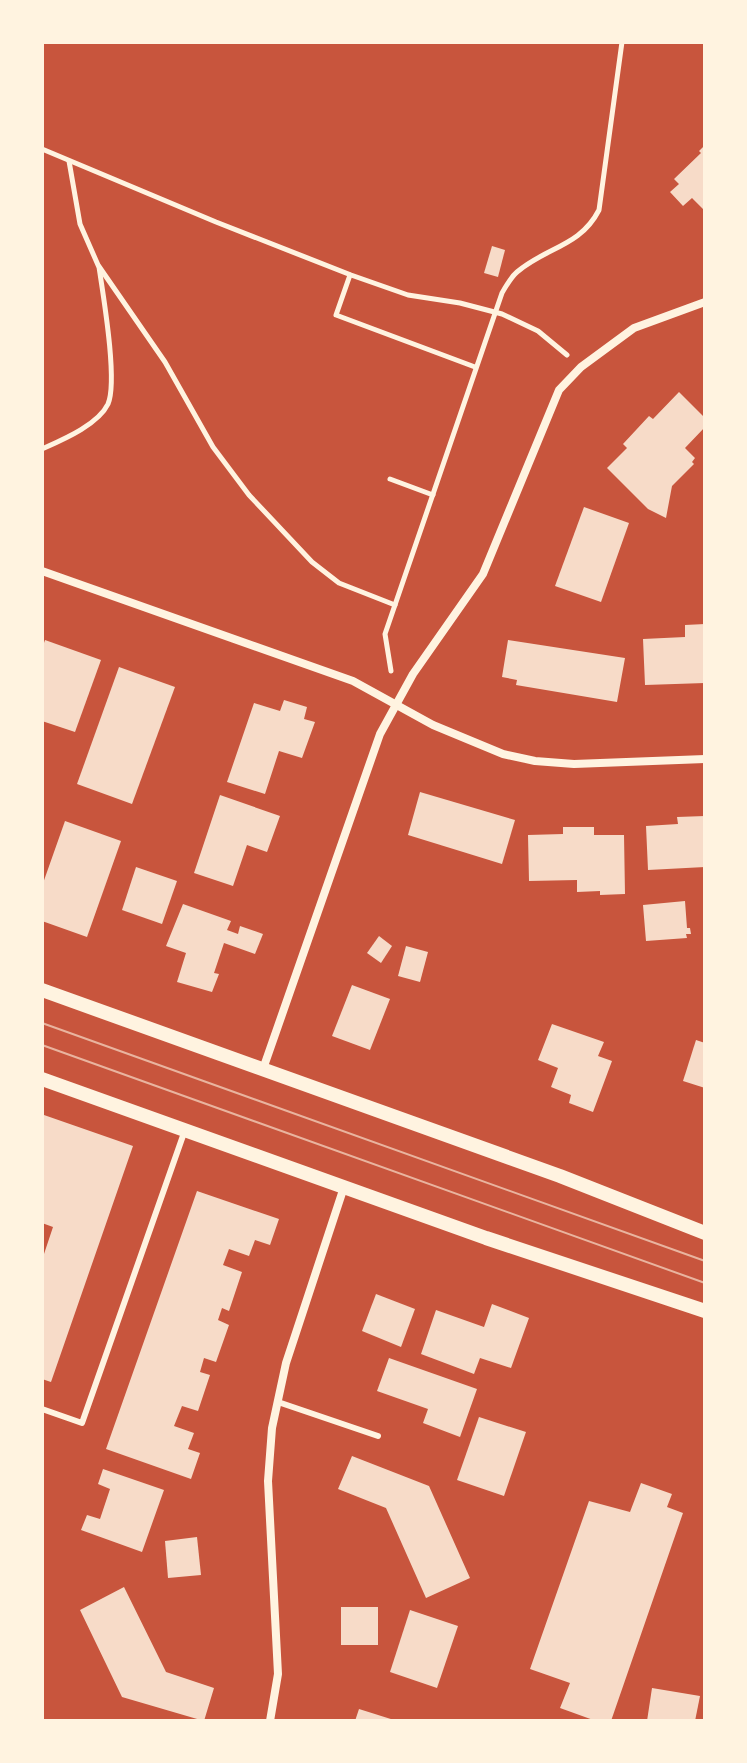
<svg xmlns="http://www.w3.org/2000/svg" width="747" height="1763" font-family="Barlow,sans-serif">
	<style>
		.building { fill: #f7dbc8 }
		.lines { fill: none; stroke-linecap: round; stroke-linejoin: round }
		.path { stroke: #fff3e0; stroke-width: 5 }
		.service { stroke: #fff3e0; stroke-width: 6 }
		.minor { stroke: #fff3e0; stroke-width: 8 }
		.tertiary { stroke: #fff3e0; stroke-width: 14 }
		.tram { stroke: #e9b49f; stroke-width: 2 }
	</style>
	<rect width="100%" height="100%" fill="#c8553d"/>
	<!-- building -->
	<g class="building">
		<polygon points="705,145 705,211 692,198 683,206 670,192 679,184 674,179 701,153 699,151"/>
		<polygon points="492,246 505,250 498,277 484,273"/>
		<polygon points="679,392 705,418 705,427 685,448 695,458 692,462 694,464 672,486 666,518 648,509 607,468 627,448 623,444 649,416 653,419"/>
		<polygon points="584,507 629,523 601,602 555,586"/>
		<polygon points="705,624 705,683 645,685 643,639 685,637 685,625"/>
		<polygon points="45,640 101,660 75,732 42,721 42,649"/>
		<polygon points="508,640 625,658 617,702 516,685 517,680 502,677"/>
		<polygon points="119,667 175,687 132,804 77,784"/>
		<polygon points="284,700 307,707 304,719 315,722 302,758 279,751 265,794 227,782 254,703 280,711"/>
		<polygon points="420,792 515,820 502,864 408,835"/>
		<polygon points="220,795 280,816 267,852 247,845 233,886 194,873"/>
		<polygon points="705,816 705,867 648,870 646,826 678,824 677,817"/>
		<polygon points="65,821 121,841 87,937 42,921 42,886"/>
		<polygon points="563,827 594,827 594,835 624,835 625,894 600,895 600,891 577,892 577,880 529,881 528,835 563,834"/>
		<polygon points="136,867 177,881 162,924 122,910"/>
		<polygon points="685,901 687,928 690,928 691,934 686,934 687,938 646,941 643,905"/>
		<polygon points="183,904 231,921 227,930 238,934 240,926 263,934 255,954 224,943 214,973 219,974 212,992 177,982 186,953 166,946"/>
		<polygon points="379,936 392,946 381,963 367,953"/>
		<polygon points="406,946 428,952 420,982 398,976"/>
		<polygon points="352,985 390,999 370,1050 332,1036"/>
		<polygon points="552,1024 604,1042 598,1056 612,1061 593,1112 569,1103 571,1095 551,1087 558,1068 538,1060"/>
		<polygon points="696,1040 705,1043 705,1088 683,1081"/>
		<polygon points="44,1115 133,1146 51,1382 42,1379 42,1260 53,1227 42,1223"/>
		<polygon points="197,1191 279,1219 270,1245 255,1240 249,1256 229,1249 223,1265 242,1272 229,1311 222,1308 218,1320 229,1325 216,1362 204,1358 200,1372 210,1375 198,1411 182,1406 174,1426 194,1433 188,1449 200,1453 191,1479 106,1449"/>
		<polygon points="376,1294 415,1309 401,1347 362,1331"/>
		<polygon points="492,1304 529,1318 511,1368 480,1358 474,1374 421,1354 436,1310 484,1327"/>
		<polygon points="389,1358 477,1389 460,1437 423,1423 428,1409 377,1391"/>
		<polygon points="479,1417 526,1432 504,1496 457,1480"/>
		<polygon points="352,1456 429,1486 470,1578 426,1598 386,1508 338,1489"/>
		<polygon points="103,1469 164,1490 142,1552 81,1530 87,1515 100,1519 110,1489 98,1484"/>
		<polygon points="641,1483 672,1494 667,1507 683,1513 611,1721 596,1721 560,1708 570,1683 530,1669 589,1501 630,1512"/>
		<polygon points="197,1537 201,1575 168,1578 165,1541"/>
		<polygon points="124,1587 166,1672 214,1688 204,1721 122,1697 80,1610"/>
		<rect x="341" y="1607" width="37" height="38"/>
		<polygon points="410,1610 458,1626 437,1688 390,1672"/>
		<polygon points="652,1688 700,1696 695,1721 647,1721"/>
		<polygon points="359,1709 394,1720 394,1721 355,1721"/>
	</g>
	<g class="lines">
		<!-- path -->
		<g class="path">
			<polyline points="42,149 216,222 351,275 408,295 460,303 502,314 538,331 567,355"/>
			<polyline points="69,161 80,224 98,265 165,362 213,447 249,495 312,562 339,583 395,605"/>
			<polyline points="350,275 336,315 475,367"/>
			<path d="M42,449c20,-9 56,-24 66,-45 10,-23 -5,-110 -9,-137"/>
			<polyline points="390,479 433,495"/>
			<path d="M391,671l-6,-37 117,-341c4,-7 9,-16 15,-21 29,-25 63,-25 82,-62l23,-168"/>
		</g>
		<!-- service -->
		<g class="service">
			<polyline points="278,1402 378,1436"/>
			<polyline points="42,1409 82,1423 185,1130"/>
		</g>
		<!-- minor -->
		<g class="minor">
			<polyline points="42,571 353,681 433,725 503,754 535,761 574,764 705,759"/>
			<polyline points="263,1069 380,734 413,674 483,574 559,390 581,367 634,328 705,302"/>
			<polyline points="270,1721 278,1674 268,1481 272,1428 286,1363 344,1187"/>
		</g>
		<!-- tertiary -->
		<g class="tertiary">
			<polyline points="42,990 560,1176 705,1233"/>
			<polyline points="42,1079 486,1238 705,1311"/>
		</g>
		<!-- tram -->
		<g class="tram">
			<polyline points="42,1023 705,1261"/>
			<polyline points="42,1045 705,1283"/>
		</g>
	</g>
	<!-- border -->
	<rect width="747" height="1763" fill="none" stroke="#fff3e0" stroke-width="88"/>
</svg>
